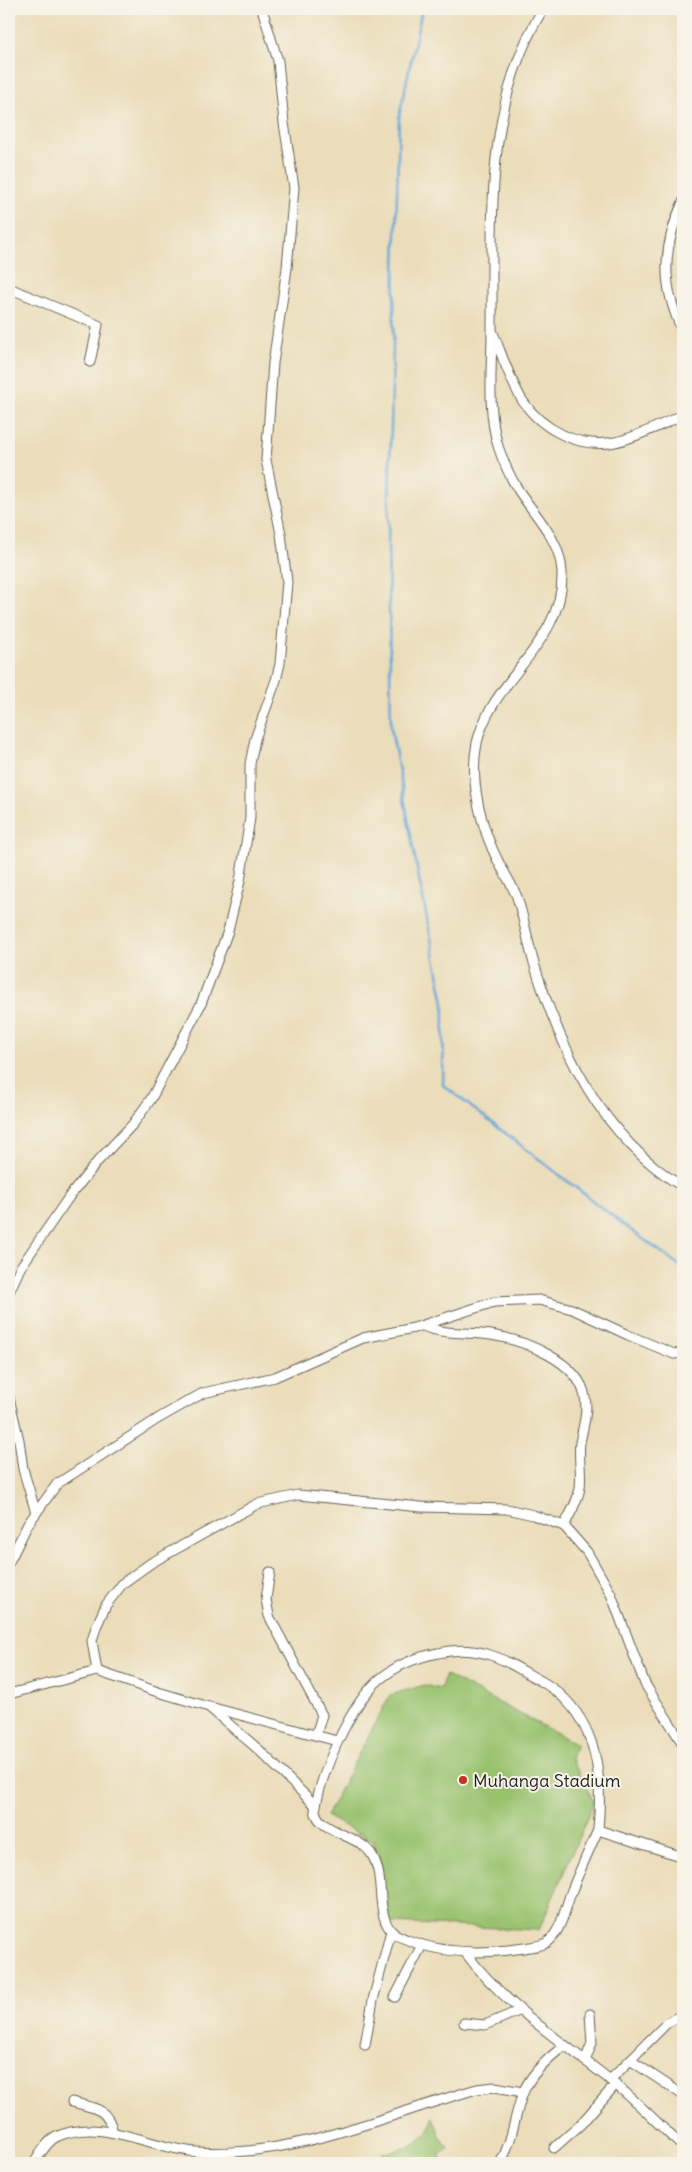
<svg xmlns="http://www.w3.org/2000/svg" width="692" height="2172" font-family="Delius,sans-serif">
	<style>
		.green { fill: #99c26e; stroke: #5a6f45 }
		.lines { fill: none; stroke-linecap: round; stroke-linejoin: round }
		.stream { stroke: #64a6d8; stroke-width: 2.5 }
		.street-casing { stroke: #646053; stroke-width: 11 }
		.street { stroke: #fff; stroke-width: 9 }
		.poi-dot { fill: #c8321e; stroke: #f7f3e8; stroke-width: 2 }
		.labels { text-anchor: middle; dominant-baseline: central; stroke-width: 4; stroke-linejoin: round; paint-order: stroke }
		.poi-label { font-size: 18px; fill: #1c1c1c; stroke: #f7f3e8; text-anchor: start }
	</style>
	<rect width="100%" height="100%" fill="#f7f3e8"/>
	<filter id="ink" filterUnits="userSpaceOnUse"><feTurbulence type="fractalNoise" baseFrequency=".02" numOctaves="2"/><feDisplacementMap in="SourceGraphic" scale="10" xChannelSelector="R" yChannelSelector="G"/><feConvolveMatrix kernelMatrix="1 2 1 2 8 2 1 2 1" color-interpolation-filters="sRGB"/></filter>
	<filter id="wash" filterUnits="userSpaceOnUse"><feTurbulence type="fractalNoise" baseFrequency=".0096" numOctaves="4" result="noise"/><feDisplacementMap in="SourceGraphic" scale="20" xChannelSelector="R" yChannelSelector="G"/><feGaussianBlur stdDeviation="1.12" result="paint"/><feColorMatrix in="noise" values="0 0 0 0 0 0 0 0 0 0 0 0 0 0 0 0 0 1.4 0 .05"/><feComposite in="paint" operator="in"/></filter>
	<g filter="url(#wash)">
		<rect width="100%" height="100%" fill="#ebddba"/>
		<!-- green -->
		<g class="green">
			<polygon points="446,1675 577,1744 571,1758 594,1802 539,1930 391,1923 374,1842 326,1816 390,1695 424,1685 440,1689"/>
			<path d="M433,2117l7,18 8,13 -8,7 2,8h-58l-2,-10c25,-3 45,-10 51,-36z"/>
		</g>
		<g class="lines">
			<!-- stream -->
			<polyline class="stream" points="422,9 399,117 388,542 391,728 419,879 444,1003 443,1085 628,1228 683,1268"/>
		</g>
	</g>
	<g filter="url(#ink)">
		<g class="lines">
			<defs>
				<g id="street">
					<path d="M543,9c-60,98 -50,211 -51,321 0,39 -5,79 6,116 5,15 11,29 19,42 17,27 43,50 45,84 3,71 -71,107 -85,171 -8,38 4,85 22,120 6,11 13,22 18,34 7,21 10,42 16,63 27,89 68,177 150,227"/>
					<path d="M683,202c-21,46 -22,84 0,130"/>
					<polyline points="9,288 98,325 90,362"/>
					<path d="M493,333c9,22 17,47 29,67 20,30 58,49 93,42 24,-5 46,-18 68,-27"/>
					<polyline points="9,1292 20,1268 69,1197 98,1161 133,1124 151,1099 201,1004 228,931 240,881 250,818 250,764 255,739 276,680 280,664 287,582 281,534 266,460 273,363 287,268 294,188 284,123 278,61 262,9"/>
					<path d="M423,1326c21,9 46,6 68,9 32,5 88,26 94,62 3,14 -2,31 -5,45 -2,15 2,31 0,46 -2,13 -10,26 -16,38"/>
					<polyline points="9,1398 19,1440 23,1469 36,1513"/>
					<polyline points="9,1562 28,1524 57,1484 159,1418 203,1393 275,1377 363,1338 414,1328 494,1302 539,1300 572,1309 628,1335 674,1354 683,1353"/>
					<polyline points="270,1572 266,1599 269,1616 322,1715 316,1735"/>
					<polyline points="97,1671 92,1641 96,1627 106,1605 123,1583 151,1563 257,1504 298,1495 421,1507 507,1509 533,1515 564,1526 587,1552 611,1594 645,1684 683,1744"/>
					<polyline points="9,1694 97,1671 158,1692 209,1707 259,1750 316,1806"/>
					<polyline points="210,1707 337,1741"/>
					<path d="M598,1830c4,-46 2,-95 -33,-131 -11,-12 -26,-19 -40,-27 -12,-7 -25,-15 -38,-18 -16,-5 -32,-5 -49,-1 -21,4 -41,12 -58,26 -30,25 -58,92 -65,131 3,23 46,25 57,45 13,21 4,54 17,73 4,7 12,9 19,12 37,15 77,14 116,8 8,-2 18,-1 25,-7 13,-12 17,-36 23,-51 8,-20 17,-40 26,-60l85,27"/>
					<path d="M465,1952c39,53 95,88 145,128 26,20 49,45 73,67"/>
					<polyline points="395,1997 422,1945"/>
					<polyline points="464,2023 485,2025 521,2010"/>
					<polyline points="365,2045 373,2000 391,1931"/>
					<polyline points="630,2060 683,2095"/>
					<polyline points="585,2061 592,2043 590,2014"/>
					<polyline points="610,2080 667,2023 683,2014"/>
					<path d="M72,2102c22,6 35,5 41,30"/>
					<polyline points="554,2148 580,2125 616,2084"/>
					<path d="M34,2163c6,-8 12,-21 22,-26 46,-21 95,12 141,15 97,6 188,-37 280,-63l18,-2 28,5"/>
					<path d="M500,2163c13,-22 14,-47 23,-70 8,-20 25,-35 41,-47"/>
				</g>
			</defs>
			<!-- street casing -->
			<use href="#street" class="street-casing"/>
			<!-- street -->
			<use href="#street" class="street"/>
		</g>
	</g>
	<!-- markers -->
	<circle class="poi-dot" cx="463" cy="1780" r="5"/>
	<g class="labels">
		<!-- poi labels -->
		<g class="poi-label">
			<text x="473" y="1780">Muhanga Stadium</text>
		</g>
	</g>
	<!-- margin -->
	<rect width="692" height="2172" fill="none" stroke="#f7f3e8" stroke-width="30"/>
</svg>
